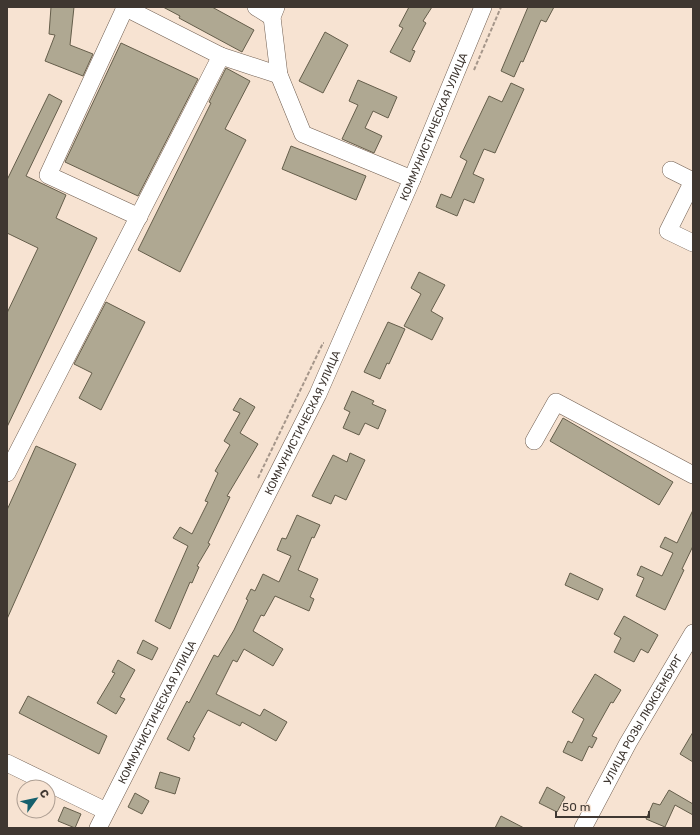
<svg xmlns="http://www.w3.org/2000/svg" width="700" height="835" font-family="Rubik,sans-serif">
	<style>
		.building { fill: #afa892; stroke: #655e4b }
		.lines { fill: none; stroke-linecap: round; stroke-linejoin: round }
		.minor-casing { stroke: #705e50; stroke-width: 18 }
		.path { stroke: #a5968a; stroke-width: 2; stroke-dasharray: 4 2; stroke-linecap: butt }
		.minor { stroke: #fff; stroke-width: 17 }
		.labels { text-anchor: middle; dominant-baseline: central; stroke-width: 4; stroke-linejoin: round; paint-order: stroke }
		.street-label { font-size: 11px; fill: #3f3731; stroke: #f7e3d2 }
	</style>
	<rect width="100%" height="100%" fill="#f7e3d2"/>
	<!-- building -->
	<g class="building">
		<polygon points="51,7 74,7 70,45 93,54 83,76 45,61 55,35 49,34"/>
		<polygon points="163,7 212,7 254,30 242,52 179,18 180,16"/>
		<polygon points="409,7 432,7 423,21 426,23 412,50 415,51 410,62 390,52 403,28 399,26"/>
		<polygon points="528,7 554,7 546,22 541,20 523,62 521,61 514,77 501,71"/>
		<polygon points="325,32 348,45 323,93 299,81"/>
		<polygon points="121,43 198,79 138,196 65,162"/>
		<polygon points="226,68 250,81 225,129 246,140 180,272 138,250 211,103 209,102"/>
		<polygon points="358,80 397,97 388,118 373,111 365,128 382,136 374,153 342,139 358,105 349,101"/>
		<polygon points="511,83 524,89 495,153 484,149 473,174 484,179 474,203 464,199 457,216 436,207 441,194 451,198 467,161 460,157 489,96 502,102"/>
		<polygon points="49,94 62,101 26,176 66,195 56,218 97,238 7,427 7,313 38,248 7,233 7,180"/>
		<polygon points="291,146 366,176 356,200 282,169"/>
		<polygon points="419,272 445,285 431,311 443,318 432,340 404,326 421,294 411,288"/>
		<polygon points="106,302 145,322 101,410 79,398 92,373 74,364"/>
		<polygon points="388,322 405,329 389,364 387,363 380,379 364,372"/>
		<polygon points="352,391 374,401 372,404 386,410 378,429 365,423 359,435 343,428 350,412 344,409"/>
		<polygon points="240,398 255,407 240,433 258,444 227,496 230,497 208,543 210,544 197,566 199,567 192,583 190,582 170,629 155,621 188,546 173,538 180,527 192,534 208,502 205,501 218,473 215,471 230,445 224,441 240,413 233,410"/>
		<polygon points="563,418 673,482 659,505 550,441"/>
		<polygon points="36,446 76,464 7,619 7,510"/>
		<polygon points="350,453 365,460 346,500 335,495 331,504 312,496 333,455 347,462"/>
		<polygon points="693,510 693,546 682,569 684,570 665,610 636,596 644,578 637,575 641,566 662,576 673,553 660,547 665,537 677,543"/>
		<polygon points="297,515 320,525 314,538 312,537 298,570 318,579 310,597 314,599 309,611 275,596 264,616 261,615 253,631 283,649 273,666 244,649 237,662 233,660 216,694 260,716 264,709 287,722 276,741 242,722 240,726 208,710 193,737 195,738 189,751 167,739 187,701 189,703 214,655 218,657 234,630 248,600 246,599 251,589 255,591 263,574 279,582 291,556 277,550 282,538 286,539"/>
		<polygon points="570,573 603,589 598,600 565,585"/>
		<polygon points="624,616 658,635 648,653 641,649 634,662 614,652 621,638 614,634"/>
		<polygon points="143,640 158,648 152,660 137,653"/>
		<polygon points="118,660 135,670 120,697 125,699 116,714 97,703 115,673 112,672"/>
		<polygon points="595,674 621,690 613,703 611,702 592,736 597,738 592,748 589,746 582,761 563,752 568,741 572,743 584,719 572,712"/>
		<polygon points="28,696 107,736 99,754 19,713"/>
		<polygon points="693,732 693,762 680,754"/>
		<polygon points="160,772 180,778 175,794 155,788"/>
		<polygon points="547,787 565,797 557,812 539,803"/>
		<polygon points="669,790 693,804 693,815 675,805 665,827 646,819 653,803 660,805"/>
		<polygon points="135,793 149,801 142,814 128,807"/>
		<polygon points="64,807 81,814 75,828 58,821"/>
		<polygon points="501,816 524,828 495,828"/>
	</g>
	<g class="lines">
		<defs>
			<g id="minor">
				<polyline points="124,7 221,56 279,75"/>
				<polyline points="256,7 272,17"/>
				<polyline points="276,7 272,17 279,75 303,134 412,179"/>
				<polyline points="125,8 48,175 139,217"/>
				<polyline points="671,170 693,181"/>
				<polyline points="693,181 668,231 693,243"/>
				<polyline points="534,441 556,402 693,475"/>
				<polyline points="7,473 221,56"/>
				<polyline points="7,763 106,811"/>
				<path id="s1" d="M98,828l220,-434 94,-215 71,-172"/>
				<path id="s2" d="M583,828l45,-85 65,-110"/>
			</g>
		</defs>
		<!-- minor casing -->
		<use href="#minor" class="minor-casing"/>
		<!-- path -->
		<g class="path">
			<polyline points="474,70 501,7"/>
			<polyline points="258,478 323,343 324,343"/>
		</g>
		<!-- minor -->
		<use href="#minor" class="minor"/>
	</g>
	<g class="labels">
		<!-- street labels -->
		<g class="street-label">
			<text stroke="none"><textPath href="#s1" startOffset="778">КОММУНИСТИЧЕСКАЯ УЛИЦА</textPath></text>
			<text stroke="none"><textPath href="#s1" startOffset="454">КОММУНИСТИЧЕСКАЯ УЛИЦА</textPath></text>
			<text stroke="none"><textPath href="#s1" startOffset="130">КОММУНИСТИЧЕСКАЯ УЛИЦА</textPath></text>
			<text stroke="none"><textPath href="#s2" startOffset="124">УЛИЦА РОЗЫ ЛЮКСЕМБУРГ</textPath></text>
		</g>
	</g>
	<!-- border -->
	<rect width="700" height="835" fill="none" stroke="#3f3731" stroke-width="16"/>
	<!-- north arrow -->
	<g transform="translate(36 799) rotate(57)"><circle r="19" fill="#f7e3d2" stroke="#ad9e92"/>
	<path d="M0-3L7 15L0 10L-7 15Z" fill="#15606d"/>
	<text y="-6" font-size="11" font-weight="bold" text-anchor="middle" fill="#3f3731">С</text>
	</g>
	<!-- scale -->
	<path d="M556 811v6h93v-6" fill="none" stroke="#3f3731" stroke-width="2"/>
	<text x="562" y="811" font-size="12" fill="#3f3731" stroke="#f7e3d2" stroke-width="3" paint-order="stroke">50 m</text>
</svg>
